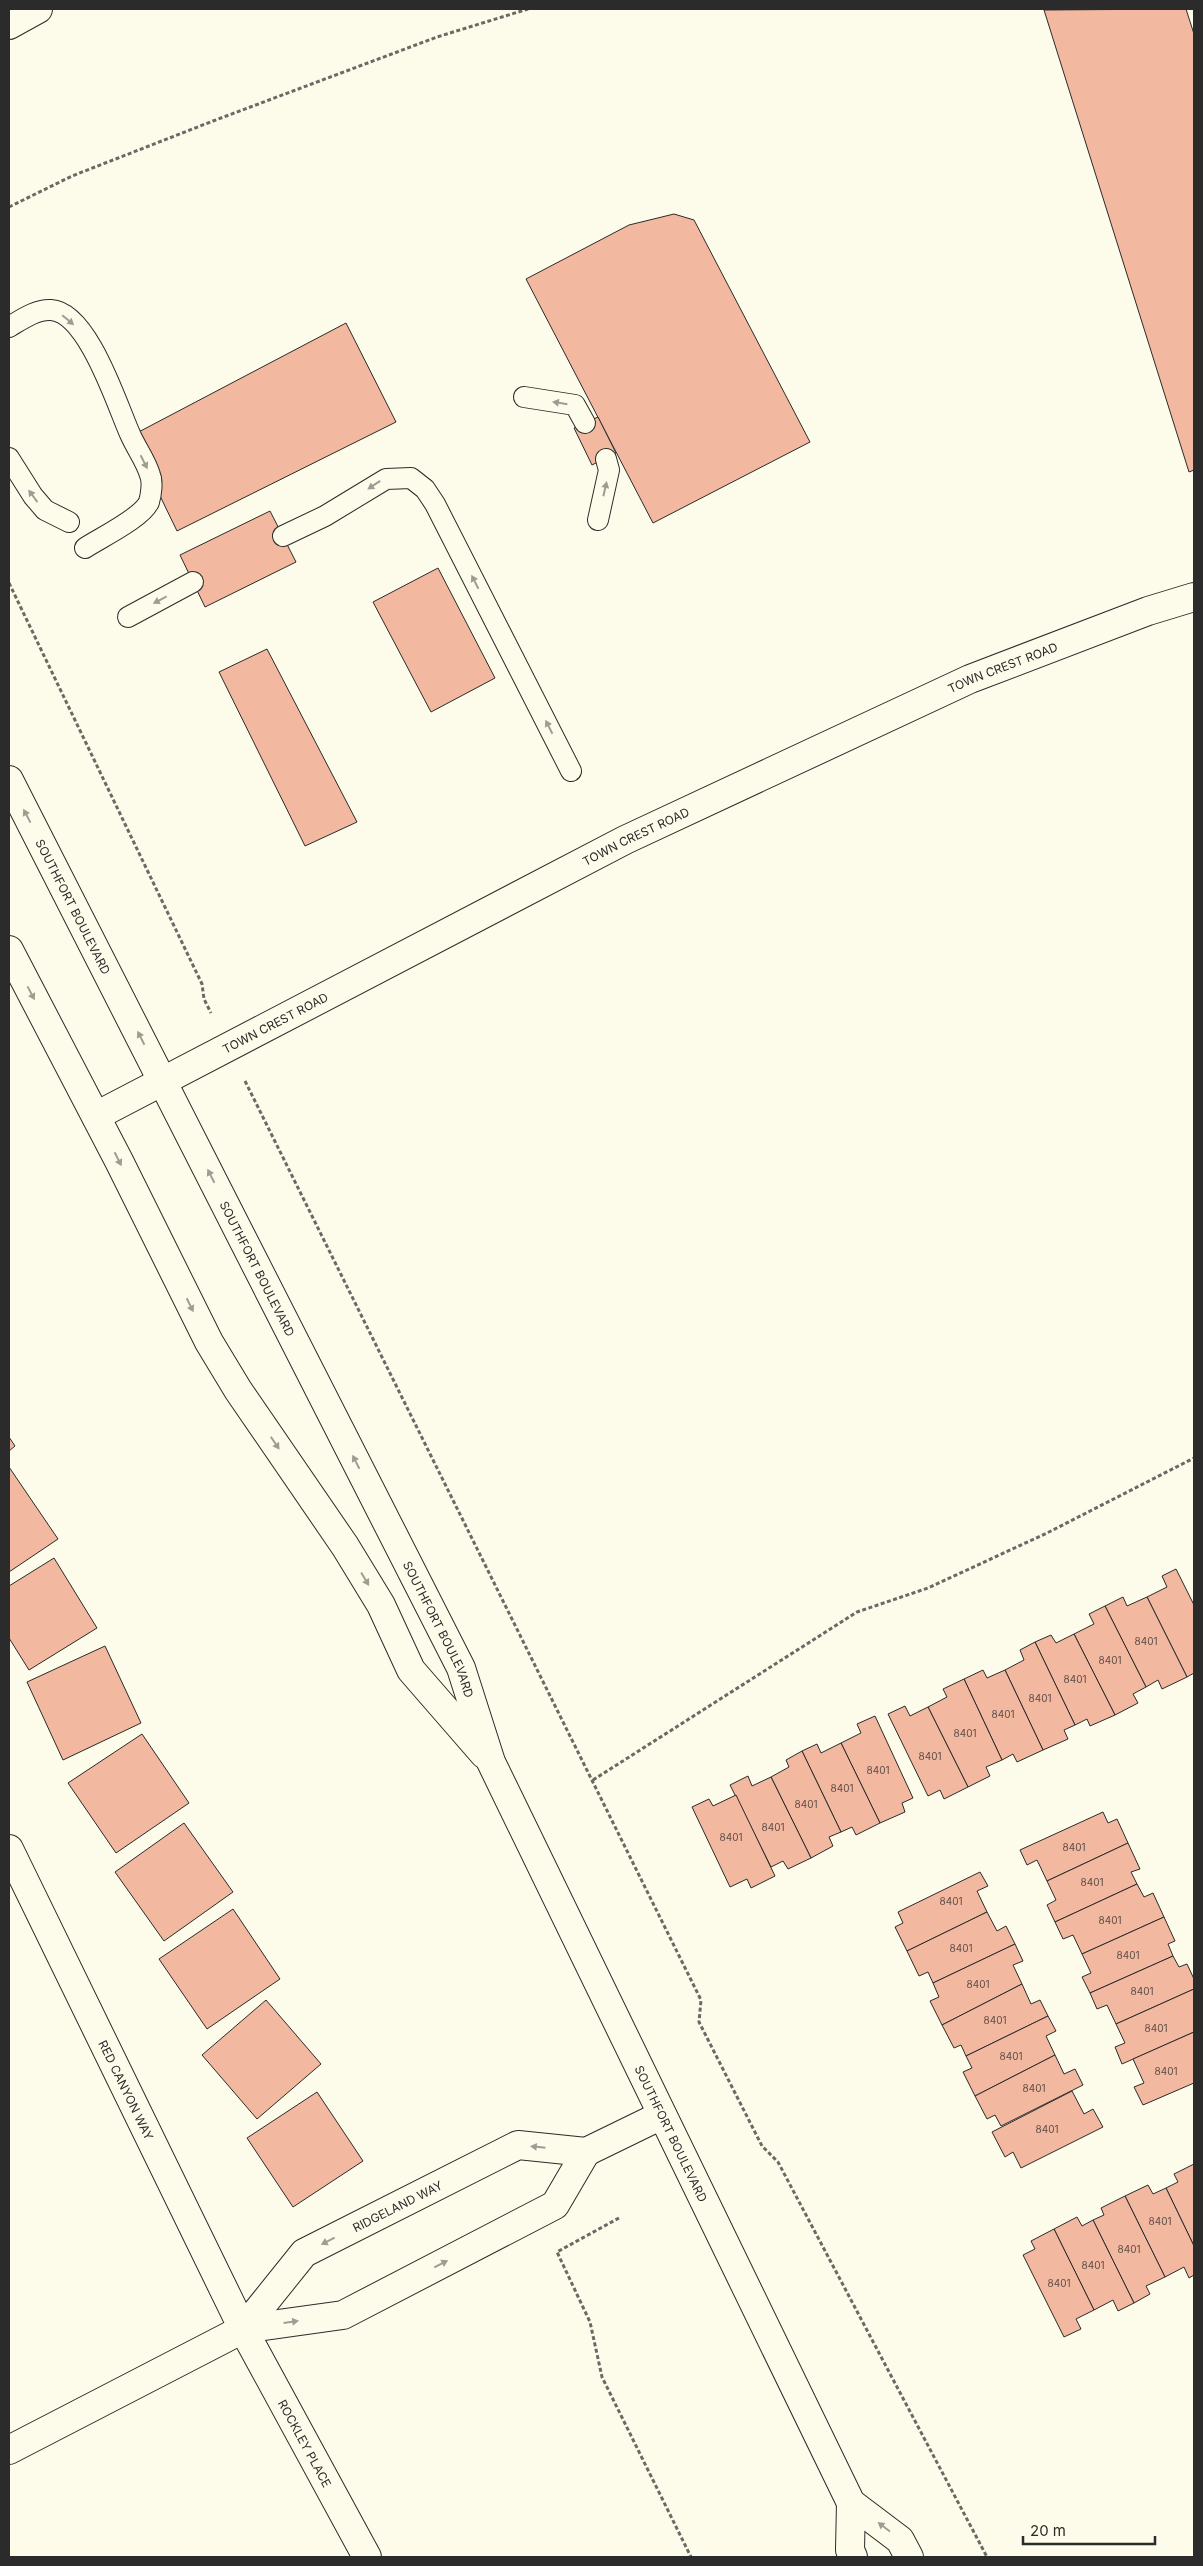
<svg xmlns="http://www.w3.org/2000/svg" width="1203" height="2566" font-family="Inter,sans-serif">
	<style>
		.building { fill: #f2b8a0; stroke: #2b2b2b }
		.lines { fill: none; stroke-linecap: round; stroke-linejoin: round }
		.lane-casing { stroke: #2b2b2b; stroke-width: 22 }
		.street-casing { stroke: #2b2b2b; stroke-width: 30 }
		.secondary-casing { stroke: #2b2b2b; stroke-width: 30 }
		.primary-casing { stroke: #2b2b2b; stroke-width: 30 }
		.path { stroke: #6a6964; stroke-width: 3; stroke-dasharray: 4 2.5; stroke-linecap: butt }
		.lane { stroke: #fdfbea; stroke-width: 20 }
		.street { stroke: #fdfbea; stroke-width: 28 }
		.secondary { stroke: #fdfbea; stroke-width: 28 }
		.primary { stroke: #fdfbea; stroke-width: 28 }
		.oneway { fill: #9e9d94 }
		.labels { text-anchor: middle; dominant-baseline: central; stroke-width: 4; stroke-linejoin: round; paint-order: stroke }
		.number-label { font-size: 10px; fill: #5d4e48 }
		.street-label { font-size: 12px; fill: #2b2b2b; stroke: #fdfbea }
	</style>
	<rect width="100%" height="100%" fill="#fdfbea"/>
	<!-- building -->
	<g class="building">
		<polygon points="1186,9 1194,34 1194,470 1189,472 1044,10"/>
		<polygon points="674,214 694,220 810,442 653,523 526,279 629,225"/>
		<polygon points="346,323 396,422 177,531 131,436"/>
		<polygon points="598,417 616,453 592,465 574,428"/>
		<polygon points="270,511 296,562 205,607 180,555"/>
		<polygon points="438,568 495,678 431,712 373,602"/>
		<polygon points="267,649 357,822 305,846 219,672"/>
		<polygon points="9,1437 15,1446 9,1451"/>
		<polygon points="9,1467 58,1539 9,1572"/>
		<polygon points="54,1558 97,1628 29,1670 9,1638 9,1586"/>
		<polygon points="1176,1569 1194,1605 1194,1673 1187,1677 1147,1597 1167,1587 1162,1576"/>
		<polygon points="1123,1597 1127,1606 1147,1597 1187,1677 1162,1689 1158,1680 1146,1687 1105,1606"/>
		<polygon points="1105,1606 1146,1687 1133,1694 1138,1703 1115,1715 1074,1634 1094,1624 1089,1614"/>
		<polygon points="1074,1634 1115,1715 1090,1726 1087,1719 1075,1725 1035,1642 1051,1635 1056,1643"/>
		<polygon points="1035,1642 1075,1725 1064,1730 1068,1739 1043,1750 1005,1670 1024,1660 1020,1650"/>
		<polygon points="105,1646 141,1723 63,1760 27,1682"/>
		<polygon points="983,1670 987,1678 1005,1670 1043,1750 1017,1762 1013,1754 1002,1760 964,1679"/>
		<polygon points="964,1679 1002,1760 986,1767 990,1776 968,1787 928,1707 947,1697 943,1689"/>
		<polygon points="905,1706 910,1716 928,1707 968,1787 944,1799 940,1790 928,1796 888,1714"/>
		<polygon points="875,1716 913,1798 902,1803 905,1812 880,1823 841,1743 861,1733 857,1724"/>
		<polygon points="142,1734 189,1803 116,1853 68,1783"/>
		<polygon points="841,1743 880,1823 856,1835 852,1827 841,1832 802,1751 817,1744 821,1753"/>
		<polygon points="802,1751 841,1832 829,1837 833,1846 811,1858 771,1777 789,1767 786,1760"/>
		<polygon points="748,1776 752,1786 771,1777 811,1858 788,1869 783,1861 771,1867 730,1785"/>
		<polygon points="736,1795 775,1876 751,1888 747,1879 730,1887 692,1807 709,1799 713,1806"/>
		<polygon points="1103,1812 1108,1823 1117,1819 1128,1843 1047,1881 1037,1860 1027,1865 1020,1850"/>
		<polygon points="184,1823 233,1892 164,1941 115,1872"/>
		<polygon points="1128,1843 1140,1869 1131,1872 1137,1884 1055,1922 1047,1905 1056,1900 1047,1881"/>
		<polygon points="980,1872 988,1886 977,1891 987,1912 907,1951 895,1927 903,1923 898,1912"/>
		<polygon points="1137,1884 1144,1897 1153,1893 1164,1917 1082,1954 1073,1935 1063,1939 1055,1922"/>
		<polygon points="233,1909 280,1979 207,2029 159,1959"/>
		<polygon points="987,1912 997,1931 1006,1926 1015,1944 933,1983 928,1972 919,1976 907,1951"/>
		<polygon points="1164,1917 1175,1941 1168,1944 1173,1956 1090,1993 1082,1977 1091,1973 1082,1954"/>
		<polygon points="1015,1944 1023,1961 1013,1965 1022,1984 942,2025 930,2001 939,1997 933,1983"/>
		<polygon points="1173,1956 1179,1967 1187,1964 1194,1979 1194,1989 1116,2024 1107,2005 1097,2009 1090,1993"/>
		<polygon points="1022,1984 1031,2004 1040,2000 1048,2016 966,2056 961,2045 954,2048 942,2025"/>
		<polygon points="1194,1989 1194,2032 1122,2064 1115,2047 1125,2043 1116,2024"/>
		<polygon points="266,2000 321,2064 257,2119 202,2055"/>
		<polygon points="1048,2016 1056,2031 1046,2036 1055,2055 975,2096 963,2072 972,2068 966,2056"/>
		<polygon points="1194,2032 1194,2083 1143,2105 1134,2087 1144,2083 1133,2059"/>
		<polygon points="1055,2055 1064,2074 1075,2069 1083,2085 1001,2126 995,2115 987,2119 975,2096"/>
		<polygon points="1072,2091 1084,2114 1093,2109 1103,2127 1021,2168 1013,2152 1005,2157 992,2132"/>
		<polygon points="317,2092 363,2161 293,2207 247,2138"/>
		<polygon points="1194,2164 1194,2246 1166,2188 1178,2182 1174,2174"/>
		<polygon points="1148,2185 1153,2194 1166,2188 1194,2246 1194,2275 1189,2278 1184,2267 1165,2277 1125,2196"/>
		<polygon points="1125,2196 1165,2277 1146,2286 1150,2294 1134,2303 1093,2220 1104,2215 1101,2208"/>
		<polygon points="1077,2217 1082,2226 1093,2220 1134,2303 1118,2311 1113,2300 1094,2310 1054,2229"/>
		<polygon points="1054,2229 1094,2310 1076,2319 1081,2329 1064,2337 1023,2255 1035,2249 1031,2241"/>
	</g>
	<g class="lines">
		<defs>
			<g id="lane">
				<path d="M9,327c12,-7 27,-18 42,-17 37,2 66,95 79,124 6,14 16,27 20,41 3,7 1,20 -1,27 -7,16 -49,36 -64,46"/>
				<polyline points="524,397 575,405 585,423"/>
				<polyline points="9,458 33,496 45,510 69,522"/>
				<polyline points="598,520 609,470 606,459"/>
				<polyline points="283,536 325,516 386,479 411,478 425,489 435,504 571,771"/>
				<polyline points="128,617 193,582"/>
			</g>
			<g id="street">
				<path id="s1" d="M96,1116l529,-276 345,-161 178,-68 46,-14"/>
				<path id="s2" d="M9,1849l234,480 124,228"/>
				<path id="s3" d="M243,2329l61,-76 214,-108 68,7 76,-37"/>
				<polyline points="9,2450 243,2329 343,2315 555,2205 586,2152"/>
			</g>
			<g id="secondary">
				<path id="s4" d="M9,780l452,888 30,94 360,741 49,37 9,17"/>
				<polyline points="9,950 119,1161 209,1342 238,1390 345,1546 381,1605 411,1670 484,1754"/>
				<polyline points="851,2503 850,2550 853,2557"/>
			</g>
			<polyline id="primary" points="9,25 38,9"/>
		</defs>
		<!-- lane casing -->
		<use href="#lane" class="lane-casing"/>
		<!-- street casing -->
		<use href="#street" class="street-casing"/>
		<!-- secondary casing -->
		<use href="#secondary" class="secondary-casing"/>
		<!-- primary casing -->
		<use href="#primary" class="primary-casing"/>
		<!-- path -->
		<g class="path">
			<polyline points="9,207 72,176 213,121 437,37 528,9"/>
			<polyline points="9,583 202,984 204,999 211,1013"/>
			<polyline points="245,1081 701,2000 699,2022 762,2146 778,2162 987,2557"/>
			<polyline points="593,1780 857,1612 928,1588 1047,1533 1194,1458"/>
			<polyline points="619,2218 557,2252 590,2322 602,2377 691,2557"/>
		</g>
		<!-- lane -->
		<use href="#lane" class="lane"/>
		<!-- street -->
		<use href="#street" class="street"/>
		<!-- secondary -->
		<use href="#secondary" class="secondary"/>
		<!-- primary -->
		<use href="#primary" class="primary"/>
	</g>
	<!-- one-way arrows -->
	<defs><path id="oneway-solid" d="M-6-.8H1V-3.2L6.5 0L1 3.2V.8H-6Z" transform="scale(1.25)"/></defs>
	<g class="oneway">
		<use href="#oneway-solid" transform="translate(68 320) rotate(40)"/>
		<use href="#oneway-solid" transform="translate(560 403) rotate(-171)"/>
		<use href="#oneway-solid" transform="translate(144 462) rotate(63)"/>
		<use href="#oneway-solid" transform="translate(374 485) rotate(146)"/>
		<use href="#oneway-solid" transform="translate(605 489) rotate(-77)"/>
		<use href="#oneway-solid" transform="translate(33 496) rotate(-126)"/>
		<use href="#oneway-solid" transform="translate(475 582) rotate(-117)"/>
		<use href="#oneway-solid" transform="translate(160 600) rotate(152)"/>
		<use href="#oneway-solid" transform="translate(549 727) rotate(-117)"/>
		<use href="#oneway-solid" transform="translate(27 816) rotate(-118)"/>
		<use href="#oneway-solid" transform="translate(31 993) rotate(62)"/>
		<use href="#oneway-solid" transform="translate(141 1038) rotate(-117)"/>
		<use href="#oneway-solid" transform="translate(118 1159) rotate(63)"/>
		<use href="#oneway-solid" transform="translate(211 1176) rotate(-117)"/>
		<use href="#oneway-solid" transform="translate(190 1305) rotate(64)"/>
		<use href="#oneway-solid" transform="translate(275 1443) rotate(56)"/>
		<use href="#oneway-solid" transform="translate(356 1462) rotate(-117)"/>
		<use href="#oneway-solid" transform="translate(365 1579) rotate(59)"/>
		<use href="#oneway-solid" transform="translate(538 2147) rotate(-174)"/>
		<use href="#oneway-solid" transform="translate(328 2241) rotate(153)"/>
		<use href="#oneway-solid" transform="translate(441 2264) rotate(-27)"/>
		<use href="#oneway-solid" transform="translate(291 2322) rotate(-8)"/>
		<use href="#oneway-solid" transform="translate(884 2527) rotate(-143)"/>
	</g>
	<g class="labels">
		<!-- number labels -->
		<g class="number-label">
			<text x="1146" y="1641">8401</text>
			<text x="1110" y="1660">8401</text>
			<text x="1075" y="1679">8401</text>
			<text x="1040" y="1698">8401</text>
			<text x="1003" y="1714">8401</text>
			<text x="965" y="1733">8401</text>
			<text x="930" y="1756">8401</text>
			<text x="878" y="1770">8401</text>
			<text x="842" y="1788">8401</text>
			<text x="806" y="1804">8401</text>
			<text x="773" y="1827">8401</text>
			<text x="731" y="1837">8401</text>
			<text x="1074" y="1847">8401</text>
			<text x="1092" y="1882">8401</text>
			<text x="951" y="1901">8401</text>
			<text x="1110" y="1920">8401</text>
			<text x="961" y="1948">8401</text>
			<text x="1128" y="1955">8401</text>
			<text x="978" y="1984">8401</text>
			<text x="1142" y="1991">8401</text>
			<text x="995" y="2020">8401</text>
			<text x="1156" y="2028">8401</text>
			<text x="1011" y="2056">8401</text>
			<text x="1166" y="2071">8401</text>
			<text x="1034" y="2088">8401</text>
			<text x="1047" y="2129">8401</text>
			<text x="1160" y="2221">8401</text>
			<text x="1129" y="2249">8401</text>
			<text x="1093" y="2265">8401</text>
			<text x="1059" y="2283">8401</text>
		</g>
		<!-- street labels -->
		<g class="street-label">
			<text stroke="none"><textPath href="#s1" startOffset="1012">TOWN CREST ROAD</textPath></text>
			<text stroke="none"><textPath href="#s1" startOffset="608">TOWN CREST ROAD</textPath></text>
			<text stroke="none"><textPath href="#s4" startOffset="142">SOUTHFORT BOULEVARD</textPath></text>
			<text stroke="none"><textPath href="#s1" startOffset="202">TOWN CREST ROAD</textPath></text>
			<text stroke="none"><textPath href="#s4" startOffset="548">SOUTHFORT BOULEVARD</textPath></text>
			<text stroke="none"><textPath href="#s4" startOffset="952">SOUTHFORT BOULEVARD</textPath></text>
			<text stroke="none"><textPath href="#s2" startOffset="268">RED CANYON WAY</textPath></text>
			<text stroke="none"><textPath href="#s4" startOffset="1508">SOUTHFORT BOULEVARD</textPath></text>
			<text stroke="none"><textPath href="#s3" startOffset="202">RIDGELAND WAY</textPath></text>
			<text stroke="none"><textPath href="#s2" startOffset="664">ROCKLEY PLACE</textPath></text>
		</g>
	</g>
	<!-- border -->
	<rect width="1203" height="2566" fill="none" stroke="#2b2b2b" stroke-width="20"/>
	<!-- scale -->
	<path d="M1023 2536v8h132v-8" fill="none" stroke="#2b2b2b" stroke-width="2.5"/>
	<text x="1030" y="2536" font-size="15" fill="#2b2b2b" stroke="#fdfbea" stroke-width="4" paint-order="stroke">20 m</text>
</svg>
